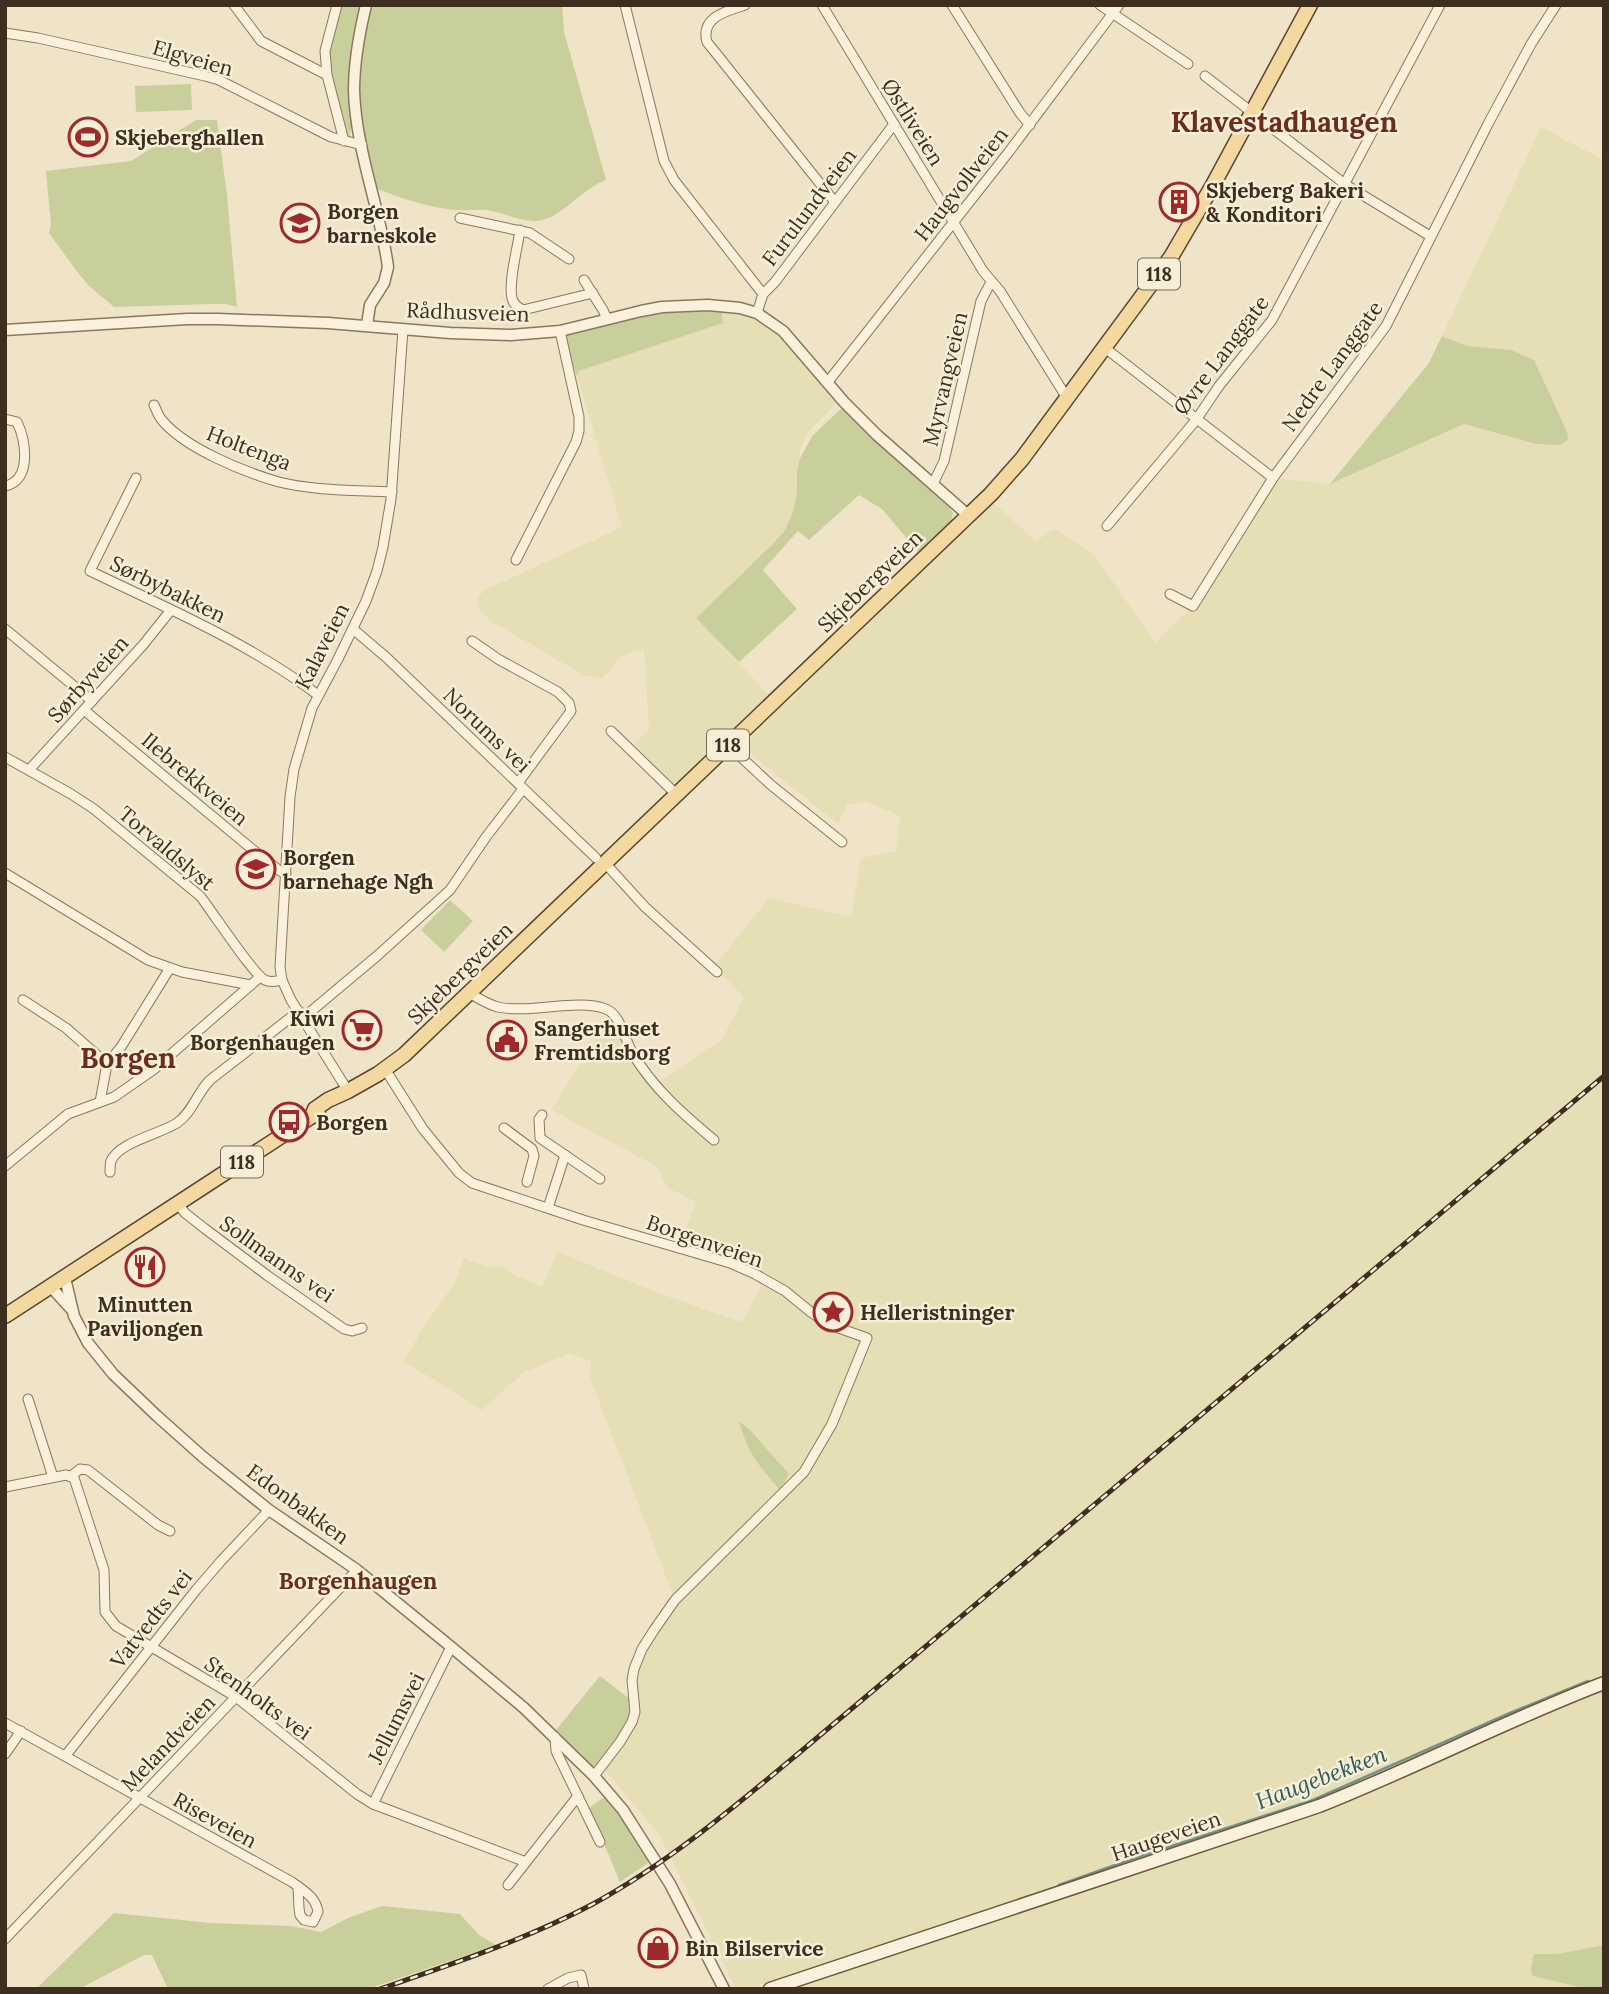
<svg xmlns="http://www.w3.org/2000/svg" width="1609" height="1994" font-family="Lora,serif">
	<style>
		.farmland { fill: #e6deb5 }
		.green { fill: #c9cf9b }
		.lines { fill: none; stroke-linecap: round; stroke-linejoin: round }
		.stream { stroke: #6f938a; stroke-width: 2.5 }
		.minor-casing { stroke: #8d765c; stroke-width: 11 }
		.tertiary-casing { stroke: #8d765c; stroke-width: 13 }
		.secondary-casing { stroke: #6f573f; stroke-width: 15 }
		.primary-casing { stroke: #5b4430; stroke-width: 17 }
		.minor { stroke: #faf1dc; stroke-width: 9 }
		.tertiary { stroke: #faf1dc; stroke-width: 10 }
		.secondary { stroke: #faf1dc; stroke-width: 12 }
		.primary { stroke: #f3d9a0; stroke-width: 14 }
		.rail-casing { stroke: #3d2e20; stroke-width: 5 }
		.rail { stroke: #f7eed8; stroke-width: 2.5; stroke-dasharray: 8; stroke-linecap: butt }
		.labels { text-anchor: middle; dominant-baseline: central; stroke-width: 5; stroke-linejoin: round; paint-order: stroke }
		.shield { fill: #f7eed8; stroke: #756857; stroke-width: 2 }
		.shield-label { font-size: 19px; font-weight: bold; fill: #3d2e20 }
		.street-label { font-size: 21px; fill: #3d2e20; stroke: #f7eed8 }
		.poi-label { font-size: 21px; font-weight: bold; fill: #3d2e20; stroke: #f7eed8; text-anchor: start }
		.neighbourhood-label { font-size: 23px; font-weight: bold; fill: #6b2e1e; stroke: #f7eed8 }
		.water-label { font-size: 23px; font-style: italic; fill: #2f5d5a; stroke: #f7eed8 }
		.district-label { font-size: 28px; font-weight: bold; fill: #6b2e1e; stroke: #f7eed8 }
	</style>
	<rect width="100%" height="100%" fill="#f0e4c8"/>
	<!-- farmland -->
	<g class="farmland">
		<polygon points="1541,127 1604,160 1604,1989 797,1989 1012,1908 747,1989 736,1989 660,1836 602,1766 627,1733 634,1669 675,1600 590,1378 591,1361 569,1353 523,1373 482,1410 404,1361 423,1328 454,1284 464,1259 490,1267 500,1265 517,1276 542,1287 558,1252 661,1294 742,1322 766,1275 681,1243 696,1202 668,1188 656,1166 551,1110 613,1013 655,1085 704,1051 721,1041 744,998 730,982 713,968 769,898 851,917 861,858 896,851 900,816 864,801 847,805 838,824 758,760 745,746 771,713 792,699 820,670 831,655 946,546 975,523 992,502 1036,541 1054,529 1094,554 1155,643 1193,606 1273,478 1330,484 1464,424 1536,444 1511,350 1467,346 1442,336"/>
		<polygon points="721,305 740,308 783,331 836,403 808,432 800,450 797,492 793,512 785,530 774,543 696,618 768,694 735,728 730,737 672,790 629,748 649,730 644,649 632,652 620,658 602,679 584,675 492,622 480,611 477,600 483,591 622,527 577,376 579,371 722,323"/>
	</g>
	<!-- green -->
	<g class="green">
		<polygon points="337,5 360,5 349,66 352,123 349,141 327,75 327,41"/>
		<path d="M366,5h196l2,27 42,148c-24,9 -40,33 -63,40 -18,5 -39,-8 -57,-10 -9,-1 -18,1 -27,0 -28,-1 -62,-13 -88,-24l-15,-75 3,-75z"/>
		<polygon points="191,84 192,110 136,112 135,86"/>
		<polygon points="196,120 217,120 227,195 237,307 226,304 213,304 114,307 89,286 75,269 49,233 51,225 46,171 131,161"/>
		<polygon points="721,305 723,323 579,371 577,376 560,331 641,311"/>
		<polygon points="1442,336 1467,346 1511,350 1534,360 1567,432 1568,439 1561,445 1536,444 1464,424 1330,484 1429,363"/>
		<polygon points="844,406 955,502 950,508 953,513 950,526 920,554 882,509 859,495 809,540 798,531 763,570 797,609 739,662 696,618 774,543 785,530 793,512 797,492 797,471 800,458 813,435"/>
		<polygon points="450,900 473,921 444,952 421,930"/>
		<path d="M739,1421l12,10 38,43 -9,16c-22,-26 -32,-36 -41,-69z"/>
		<polygon points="600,1676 635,1703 635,1712 598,1771 556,1730"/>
		<polygon points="606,1796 626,1821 651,1861 620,1882 589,1808"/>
		<polygon points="382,1906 460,1914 478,1934 496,1945 368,1989 168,1989 152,1955 144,1955 79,1989 36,1989 114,1913 211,1923 291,1926 321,1932 348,1918"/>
		<polygon points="1604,1945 1604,1989 1588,1989 1533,1976 1531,1970 1533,1957 1535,1954 1558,1954"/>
	</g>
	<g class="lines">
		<!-- stream -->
		<polyline class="stream" points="1059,1885 1135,1858 1313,1800 1510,1713 1588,1681"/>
		<defs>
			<g id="minor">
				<polyline points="234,5 261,41 327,75 344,141"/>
				<polyline points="625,5 664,161 674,180 763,294"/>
				<path d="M745,5c-18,6 -45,12 -38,37l127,159"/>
				<polyline points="822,5 983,271 1000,291 1067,398"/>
				<polyline points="952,5 1020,113 1030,125"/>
				<polyline points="1100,5 1188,64"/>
				<polyline points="5,33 38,38 205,76 219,80 331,137 362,145"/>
				<polyline points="327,75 325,51 337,5"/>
				<polyline points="1205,76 1346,185 1430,236"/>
				<polyline points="460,218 530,233 569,259"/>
				<path d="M520,230c-2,17 -12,52 -8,68 1,6 5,9 11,12l70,-17"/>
				<polyline points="584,280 603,310 607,319"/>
				<polyline points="757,313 763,294 775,282 894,124"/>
				<polyline points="1105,348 1273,478"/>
				<polyline points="827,383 1008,153 1119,5"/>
				<path d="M154,405c2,4 4,10 7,14 23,29 83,53 118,63 36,9 76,8 113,10"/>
				<path d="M5,419l12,3c9,19 15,59 -12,64"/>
				<path d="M136,478l-46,93c79,38 157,71 228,124"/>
				<polyline points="933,484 944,461 981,301 991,282"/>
				<polyline points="1107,526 1196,420 1219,386 1272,320 1440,5"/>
				<polyline points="516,560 576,442 579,431 579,417 560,331"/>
				<polyline points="1170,594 1193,606 1273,478 1386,326 1488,124 1531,44 1556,5"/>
				<polyline points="5,629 92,701"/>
				<polyline points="353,629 387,658 596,858"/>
				<polyline points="472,641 498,659 558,692 569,703 571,711 518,783"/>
				<polyline points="84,710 252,849 280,871 286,873"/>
				<polyline points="611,731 676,794"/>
				<polyline points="728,745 771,785 842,842"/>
				<path d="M5,757l66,37 23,15 106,87c12,15 54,80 65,84 6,3 11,1 17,0l9,20 57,91"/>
				<polyline points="29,770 143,645 171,610"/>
				<polyline points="605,863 645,907 717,972"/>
				<polyline points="5,873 148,960 182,972 251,985"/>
				<polyline points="282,980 280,967 290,797 294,769 312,708 338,659 366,601 377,571 383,547 391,499 403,329"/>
				<path d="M469,993c9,5 20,12 29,14 32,7 80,-9 108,2 15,6 19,32 27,45 21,35 50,60 81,86"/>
				<polyline points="23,1000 66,1028 107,1064"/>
				<polyline points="303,1018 377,956 450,890 486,837 523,789"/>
				<polyline points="385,1069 423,1129 459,1173 472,1183 583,1220 730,1263 755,1274 785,1291 812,1313 830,1325 867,1338 832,1424 804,1472 675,1600 654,1630 642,1649 634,1669 632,1680 635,1712 632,1722 620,1742 594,1776"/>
				<polyline points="100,1102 107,1064 121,1047 170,968"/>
				<polyline points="542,1115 539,1119 540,1138 600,1179"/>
				<polyline points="504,1128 532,1149 534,1156 527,1182"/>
				<polyline points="5,1166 68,1114 114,1097 153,1070 260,977"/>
				<path d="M110,1172c0,-4 0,-8 1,-11 8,-19 49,-27 66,-38 15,-10 20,-30 33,-43l89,-69"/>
				<polyline points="178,1204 185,1213 204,1228 268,1276 344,1329 352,1331 362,1328"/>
				<polyline points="548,1208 565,1155"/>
				<polyline points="28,1399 53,1477"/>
				<polyline points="71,1476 80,1469 88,1470 158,1525 170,1531"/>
				<polyline points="5,1487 66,1475 74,1478 104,1570 105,1612 116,1626 236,1697 357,1794 373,1804 526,1862"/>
				<path d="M5,1723l287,159c12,9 24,15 26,30l-5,10 -9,-2 -4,-5 -1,-7 -1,-22"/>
				<polyline points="555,1737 556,1751 600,1842"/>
				<polyline points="5,1754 21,1731"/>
				<polyline points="66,1755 196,1590 221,1561 269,1510"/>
				<polyline points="373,1804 451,1647"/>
				<polyline points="508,1885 578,1796"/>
				<polyline points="5,1939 357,1570"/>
				<polyline points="548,1989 568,1978 581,1975 584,1989"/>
			</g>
			<g id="tertiary">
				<path d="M366,5c-7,29 -12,56 -12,86 2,60 26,117 34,176l-4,16 -14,22 -3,20"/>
				<polyline points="5,330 187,319 218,319 328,323 450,333 511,335 560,331 641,311 662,307 708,305 740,308 757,313 783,331 844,402 877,435 969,516"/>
				<polyline points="65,1278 74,1316 88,1343 113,1374 157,1416 203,1457 269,1510 357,1570 450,1646 524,1708 594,1776 623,1810 670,1884 724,1989"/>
				<polyline points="51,1287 71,1309"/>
			</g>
			<path id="secondary" d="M770,1989l549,-183c96,-38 188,-86 285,-123"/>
			<g id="primary">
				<polyline points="312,1116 315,1109 328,1100 348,1091 378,1074 404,1055 991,494 1022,459 1171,257 1213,185 1310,5"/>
				<polyline points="5,1316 312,1116 318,1114"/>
			</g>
		</defs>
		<!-- minor casing -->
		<use href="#minor" class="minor-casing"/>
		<!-- tertiary casing -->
		<use href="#tertiary" class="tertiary-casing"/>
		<!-- secondary casing -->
		<use href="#secondary" class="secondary-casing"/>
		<!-- primary casing -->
		<use href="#primary" class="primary-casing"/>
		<!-- minor -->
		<use href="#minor" class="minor"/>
		<!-- tertiary -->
		<use href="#tertiary" class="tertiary"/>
		<!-- secondary -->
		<use href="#secondary" class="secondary"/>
		<!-- primary -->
		<use href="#primary" class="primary"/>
		<defs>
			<path id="rail" d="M380,1989c72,-25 145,-49 213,-85 75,-41 140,-96 206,-151l805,-677"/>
		</defs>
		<!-- rail casing -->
		<use href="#rail" class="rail-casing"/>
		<!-- rail -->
		<use href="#rail" class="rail"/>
	</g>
	<!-- icons -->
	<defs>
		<symbol id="stadium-ring" viewBox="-11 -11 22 22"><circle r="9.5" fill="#f7eed8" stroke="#9e2a2b" stroke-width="1.5"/><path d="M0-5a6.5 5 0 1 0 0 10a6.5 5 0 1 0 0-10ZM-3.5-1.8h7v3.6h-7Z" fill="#9e2a2b"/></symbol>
		<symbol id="building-ring" viewBox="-11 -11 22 22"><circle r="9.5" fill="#f7eed8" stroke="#9e2a2b" stroke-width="1.5"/><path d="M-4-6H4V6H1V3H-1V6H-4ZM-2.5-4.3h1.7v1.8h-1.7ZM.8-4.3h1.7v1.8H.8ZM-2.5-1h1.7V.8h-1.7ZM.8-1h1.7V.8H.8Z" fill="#9e2a2b"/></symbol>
		<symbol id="school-ring" viewBox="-11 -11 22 22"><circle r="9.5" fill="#f7eed8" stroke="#9e2a2b" stroke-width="1.5"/><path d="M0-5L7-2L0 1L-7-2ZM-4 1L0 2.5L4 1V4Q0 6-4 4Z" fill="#9e2a2b"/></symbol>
		<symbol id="supermarket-ring" viewBox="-11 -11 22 22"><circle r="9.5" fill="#f7eed8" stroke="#9e2a2b" stroke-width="1.5"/><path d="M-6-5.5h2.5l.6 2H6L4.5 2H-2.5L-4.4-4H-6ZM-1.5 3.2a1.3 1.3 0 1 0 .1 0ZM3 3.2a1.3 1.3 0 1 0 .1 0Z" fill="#9e2a2b"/></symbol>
		<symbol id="civic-ring" viewBox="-11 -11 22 22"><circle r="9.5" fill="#f7eed8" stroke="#9e2a2b" stroke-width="1.5"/><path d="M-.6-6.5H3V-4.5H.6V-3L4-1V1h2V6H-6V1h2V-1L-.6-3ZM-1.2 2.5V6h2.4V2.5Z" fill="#9e2a2b"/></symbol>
		<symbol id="bus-ring" viewBox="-11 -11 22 22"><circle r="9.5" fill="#f7eed8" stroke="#9e2a2b" stroke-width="1.5"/><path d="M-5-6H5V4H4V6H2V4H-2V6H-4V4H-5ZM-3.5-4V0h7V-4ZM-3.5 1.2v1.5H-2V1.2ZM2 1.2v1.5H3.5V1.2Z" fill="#9e2a2b"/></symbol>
		<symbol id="restaurant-ring" viewBox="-11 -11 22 22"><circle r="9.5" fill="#f7eed8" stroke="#9e2a2b" stroke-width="1.5"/><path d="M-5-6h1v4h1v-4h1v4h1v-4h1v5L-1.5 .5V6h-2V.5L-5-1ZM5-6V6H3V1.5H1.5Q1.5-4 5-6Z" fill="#9e2a2b"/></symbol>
		<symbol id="sight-ring" viewBox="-11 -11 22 22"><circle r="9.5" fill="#f7eed8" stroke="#9e2a2b" stroke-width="1.5"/><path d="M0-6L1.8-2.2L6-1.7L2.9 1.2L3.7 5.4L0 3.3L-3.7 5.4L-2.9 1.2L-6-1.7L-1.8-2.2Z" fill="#9e2a2b"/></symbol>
		<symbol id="shop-ring" viewBox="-11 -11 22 22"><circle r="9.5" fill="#f7eed8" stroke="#9e2a2b" stroke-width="1.5"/><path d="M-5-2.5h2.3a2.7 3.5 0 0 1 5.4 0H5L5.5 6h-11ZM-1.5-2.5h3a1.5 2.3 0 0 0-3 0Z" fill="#9e2a2b"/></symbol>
	</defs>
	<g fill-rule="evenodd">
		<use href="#stadium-ring" x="66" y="115" width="44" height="44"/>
		<use href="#building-ring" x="1157" y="180" width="44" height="44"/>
		<use href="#school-ring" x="278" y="201" width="44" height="44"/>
		<use href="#school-ring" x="234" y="847" width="44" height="44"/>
		<use href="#supermarket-ring" x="340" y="1008" width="44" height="44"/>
		<use href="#civic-ring" x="485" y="1018" width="44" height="44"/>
		<use href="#bus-ring" x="267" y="1100" width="44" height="44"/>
		<use href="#restaurant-ring" x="123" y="1245" width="44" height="44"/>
		<use href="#sight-ring" x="811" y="1290" width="44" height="44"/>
		<use href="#shop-ring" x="636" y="1926" width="44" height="44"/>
	</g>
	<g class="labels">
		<!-- shield labels -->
		<g class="shield">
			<rect x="1138" y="258.5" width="42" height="31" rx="5"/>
			<rect x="707" y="729.5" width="42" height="31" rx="5"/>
			<rect x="221" y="1146.5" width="42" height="31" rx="5"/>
		</g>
		<g class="shield-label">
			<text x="1159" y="274">118</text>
			<text x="728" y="745">118</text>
			<text x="242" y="1162">118</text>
		</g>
		<!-- street labels -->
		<g class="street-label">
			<text transform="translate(193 58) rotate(16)">Elgveien</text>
			<text transform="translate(913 122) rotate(58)">Østliveien</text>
			<text transform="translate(961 184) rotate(-52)">Haugvollveien</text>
			<text transform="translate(809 207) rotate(-53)">Furulundveien</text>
			<text transform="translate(468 312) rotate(2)">Rådhusveien</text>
			<text transform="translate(1221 355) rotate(-53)">Øvre Langgate</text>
			<text transform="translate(1332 366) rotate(-54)">Nedre Langgate</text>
			<text transform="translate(945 379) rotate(-77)">Myrvangveien</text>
			<text transform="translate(249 448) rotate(21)">Holtenga</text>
			<text transform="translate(870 581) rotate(-44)">Skjebergveien</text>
			<text transform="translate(168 589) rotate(26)">Sørbybakken</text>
			<text transform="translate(322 646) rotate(-63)">Kalaveien</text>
			<text transform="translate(88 679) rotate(-48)">Sørbyveien</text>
			<text transform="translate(487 730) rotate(44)">Norums vei</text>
			<text transform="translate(195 779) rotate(40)">Ilebrekkveien</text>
			<text transform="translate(167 848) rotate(40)">Torvaldslyst</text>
			<text transform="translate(460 973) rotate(-44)">Skjebergveien</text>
			<text transform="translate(705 1241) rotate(19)">Borgenveien</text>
			<text transform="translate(277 1259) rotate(35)">Sollmanns vei</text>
			<text transform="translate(298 1504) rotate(36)">Edonbakken</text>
			<text transform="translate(151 1619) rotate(-52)">Vatvedts vei</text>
			<text transform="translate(258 1698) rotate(36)">Stenholts vei</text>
			<text transform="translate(396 1718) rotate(-63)">Jellumsvei</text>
			<text transform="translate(168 1743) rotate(-46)">Melandveien</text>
			<text transform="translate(215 1820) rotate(29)">Riseveien</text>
			<text transform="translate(1166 1836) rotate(-19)">Haugeveien</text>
		</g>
		<!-- poi labels -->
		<g class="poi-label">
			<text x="115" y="137">Skjeberghallen</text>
			<text x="1206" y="190">Skjeberg Bakeri<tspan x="1206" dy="24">&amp; Konditori</tspan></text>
			<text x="327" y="211">Borgen<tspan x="327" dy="24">barneskole</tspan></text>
			<text x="283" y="857">Borgen<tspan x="283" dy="24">barnehage Ngh</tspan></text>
			<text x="335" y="1018" text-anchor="end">Kiwi<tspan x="335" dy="24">Borgenhaugen</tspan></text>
			<text x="534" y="1028">Sangerhuset<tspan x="534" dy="24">Fremtidsborg</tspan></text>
			<text x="316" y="1122">Borgen</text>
			<text x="145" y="1304" text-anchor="middle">Minutten<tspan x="145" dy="24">Paviljongen</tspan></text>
			<text x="860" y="1312">Helleristninger</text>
			<text x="685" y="1948">Bin Bilservice</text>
		</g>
		<!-- neighbourhood labels -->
		<g class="neighbourhood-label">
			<text x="358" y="1580">Borgenhaugen</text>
		</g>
		<!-- water labels -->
		<g class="water-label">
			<text transform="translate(1321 1777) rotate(-21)">Haugebekken</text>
		</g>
		<!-- district labels -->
		<g class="district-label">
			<text x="1284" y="122">Klavestadhaugen</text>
			<text x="128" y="1058">Borgen</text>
		</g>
	</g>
	<!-- border -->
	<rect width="1609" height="1994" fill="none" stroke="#3d2e20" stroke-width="14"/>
</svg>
